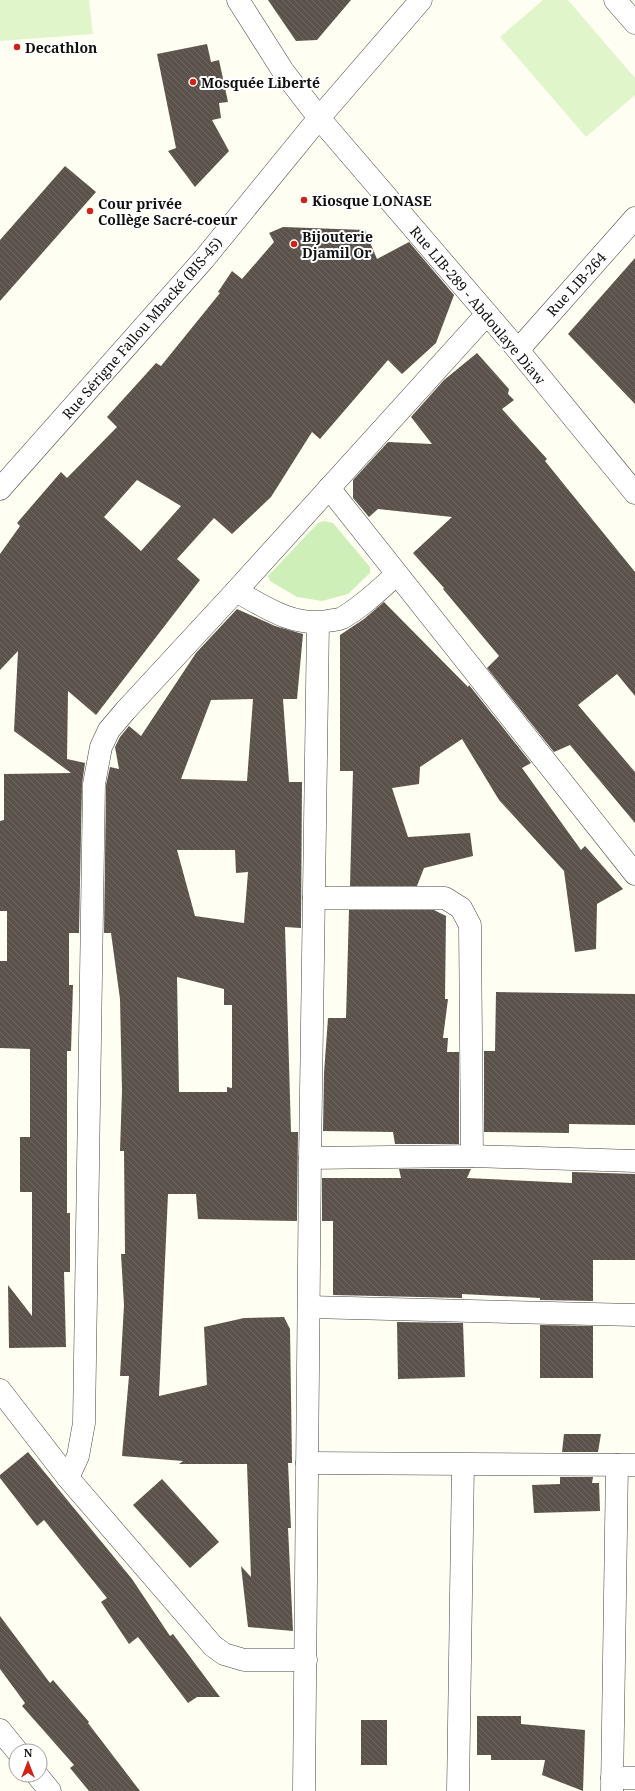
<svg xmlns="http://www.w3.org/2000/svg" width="635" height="1791" font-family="'Noto Serif',serif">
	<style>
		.green { fill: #ceefb7 }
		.pitch { fill: #e1f5ca }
		.building { fill: url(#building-back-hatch); fill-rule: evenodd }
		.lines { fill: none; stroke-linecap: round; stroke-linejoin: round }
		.minor-casing { stroke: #434343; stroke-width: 23 }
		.minor { stroke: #fff; stroke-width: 22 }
		.poi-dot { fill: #d02318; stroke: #fff; stroke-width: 1.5 }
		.labels { text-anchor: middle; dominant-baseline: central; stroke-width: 4; stroke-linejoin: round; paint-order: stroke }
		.poi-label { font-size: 14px; font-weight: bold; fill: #101010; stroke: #fff; text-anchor: start }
		.street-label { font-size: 14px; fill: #101010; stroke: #fff }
	</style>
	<defs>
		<pattern id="building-back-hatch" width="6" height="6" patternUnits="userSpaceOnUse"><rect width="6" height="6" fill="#5a524b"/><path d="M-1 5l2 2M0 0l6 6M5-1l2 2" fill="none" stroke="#6d6661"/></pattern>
	</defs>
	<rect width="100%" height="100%" fill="#fffef2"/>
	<!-- green -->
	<polygon class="green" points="324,521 333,523 370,567 370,573 348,594 322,601 297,597 270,581 268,576 318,523"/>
	<!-- pitch -->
	<g class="pitch">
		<polygon points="0,0 89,0 93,34 0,41"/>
		<polygon points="543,0 568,0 635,78 635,95 586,137 500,37"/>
	</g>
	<!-- building -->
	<g class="building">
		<polygon points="268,0 351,0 317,40 296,41"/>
		<polygon points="207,44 211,62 219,60 228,102 219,103 221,118 212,120 229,151 195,187 168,151 176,148 157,54"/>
		<polygon points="65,166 96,192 0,301 0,240"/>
		<path d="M283,227l82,3 12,29 32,-17 45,53 -18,48 -34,31 -14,-14 -68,79 -8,-7 -41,65 -39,37 -18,-16 -37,41 23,21 -104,135 -28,-24 -1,68 18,4 -3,21 -3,149h-10v52h4l-2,66h-4v162h3v59h-6l2,75 -57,1 -1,-63 24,31v-124h-12v-55h10v-88l-30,-1v-87h7v-50h-7v-90l4,-1v-46l67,-1 -57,-42 4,-80 -18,19v-116l20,-28 -3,-3 44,-51 6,6 50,-51 -10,-10 49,-54 5,3 59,-73 -2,-1 14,-21 10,8 32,-37 -5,-9zM137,480l44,26 -40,45 -37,-34z"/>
		<polygon points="635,258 635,404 568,334"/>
		<polygon points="477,353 509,389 508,394 514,400 502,409 547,459 545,461 635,572 635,696 617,674 578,705 635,772 635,823 570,745 554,752 487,668 499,656 443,589 444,588 413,553 452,517 378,509 369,517 353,498 353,480 388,442 432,444 411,417 444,380"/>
		<polygon points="384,602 468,687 469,685 531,763 522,768 581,850 585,846 623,889 597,904 596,949 575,952 564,871 499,800 462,739 420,767 419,784 392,788 408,837 470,833 473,856 424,868 417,886 350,886 353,771 340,771 340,635 364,619"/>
		<path d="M237,609l38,17 28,8 -6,65h-14l6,83h13l-1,146 -16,-1 6,205h7l-1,89 -99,-2 -2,-25h-28l-9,202 48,-11 -3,-58 40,-9 40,-1 6,12 2,134h-4l3,65h-3l5,103 -45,-4 -7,-61 10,11 -4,-113h-68l4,-3 -61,-5 7,-80h-9l4,-71 -3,-51h4l-1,-103h-4l2,-60 -2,-92 -9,-66h-7l2,-148 4,-18 9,2 -4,-22 5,-10 9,-11 12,10 55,-83zM253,699l-6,82 -66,-2 30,-79zM177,850h58l1,23 12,-1 -4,51 -49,-7zM177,977l47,12v16h8v83l-5,-1v5h-48z"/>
		<polygon points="349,910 434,910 446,916 445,999 448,999 443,1038 448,1038 447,1052 459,1052 459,1144 395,1144 393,1132 323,1131 324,1073 328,1018 346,1018"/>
		<polygon points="496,992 635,994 635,1125 569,1124 569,1133 484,1132 484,1051 495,1051"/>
		<polygon points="399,1169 471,1169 467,1178 572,1183 572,1172 635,1174 635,1260 593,1260 593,1301 540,1300 540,1298 462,1294 462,1298 333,1295 333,1221 322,1221 322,1178 401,1178"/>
		<polygon points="397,1322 463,1323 465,1377 398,1379"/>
		<polygon points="540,1325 593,1326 593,1378 540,1378"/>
		<polygon points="564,1434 601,1434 598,1452 562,1452"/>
		<polygon points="28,1452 132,1579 170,1636 173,1634 220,1697 197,1697 188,1703 138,1637 129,1644 101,1602 107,1598 44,1520 37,1526 0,1478 0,1475"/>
		<polygon points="560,1477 593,1477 592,1483 599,1483 600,1511 534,1513 532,1485 560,1484"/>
		<polygon points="162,1479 219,1542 190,1568 133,1505"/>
		<polygon points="0,1616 50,1683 53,1680 89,1722 88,1723 140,1791 89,1791 70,1768 74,1765 22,1706 25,1703 0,1669"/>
		<polygon points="477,1716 521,1716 521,1724 585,1730 583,1791 542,1775 545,1760 491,1760 491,1755 477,1755"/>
		<rect x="361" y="1720" width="26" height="45"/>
	</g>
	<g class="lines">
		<defs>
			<g id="minor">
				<polyline points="238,0 283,71 319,118 518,350 635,493"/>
				<polyline points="615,0 635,23"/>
				<polyline points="518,350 635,218"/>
				<polyline points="329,488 635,874"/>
				<polyline points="0,489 204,259 319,118 421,0"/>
				<path d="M236,591c29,16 57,36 91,30 5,-1 11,-1 15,-3 20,-11 38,-29 55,-44"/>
				<polyline points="314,898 445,898 461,908 470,925 472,1156"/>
				<polyline points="310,1158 472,1156 635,1161"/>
				<polyline points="309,1307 635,1315"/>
				<polyline points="0,1390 68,1478 213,1646 224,1654 244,1660 306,1660"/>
				<polyline points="307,1463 635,1465"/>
				<polyline points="68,1478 78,1456 84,1423 94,784 101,747 109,730 126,710 236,591 487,314"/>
				<polyline points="0,1730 17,1751"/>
				<polyline points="37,1775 50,1791"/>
				<polyline points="612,1778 635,1778"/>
				<polyline points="304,1791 310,1158 318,623"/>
				<polyline points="458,1791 463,1465"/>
				<polyline points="612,1791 617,1465"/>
			</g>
		</defs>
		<!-- minor casing -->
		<use href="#minor" class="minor-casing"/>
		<!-- minor -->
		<use href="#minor" class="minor"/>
	</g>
	<!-- markers -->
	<g class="poi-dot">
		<circle cx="17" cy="47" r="4"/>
		<circle cx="193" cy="82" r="4"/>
		<circle cx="304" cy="200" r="4"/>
		<circle cx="90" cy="211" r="4"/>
		<circle cx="294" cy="244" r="4"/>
	</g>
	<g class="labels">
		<!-- poi labels -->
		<g class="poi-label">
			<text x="25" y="47">Decathlon</text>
			<text x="201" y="82">Mosquée Liberté</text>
			<text x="312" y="200">Kiosque LONASE</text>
			<text x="98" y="203">Cour privée<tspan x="98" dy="16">Collège Sacré-coeur</tspan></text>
			<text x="302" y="236">Bijouterie<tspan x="302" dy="16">Djamil Or</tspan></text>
		</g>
		<!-- street labels -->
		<g class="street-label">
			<text transform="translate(576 284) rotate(-48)">Rue LIB-264</text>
			<text transform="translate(478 305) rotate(50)">Rue LIB-289 - Abdoulaye Diaw</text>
			<text transform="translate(142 328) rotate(-49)">Rue Sérigne Fallou Mbacké (BIS-45)</text>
		</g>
	</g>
	<!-- north arrow -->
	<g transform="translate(28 1763)"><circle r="19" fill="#ffffff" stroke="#9f9f9f"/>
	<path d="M0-3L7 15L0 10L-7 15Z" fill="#d02318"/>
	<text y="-6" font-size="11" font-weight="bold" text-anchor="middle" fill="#101010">N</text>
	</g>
</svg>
